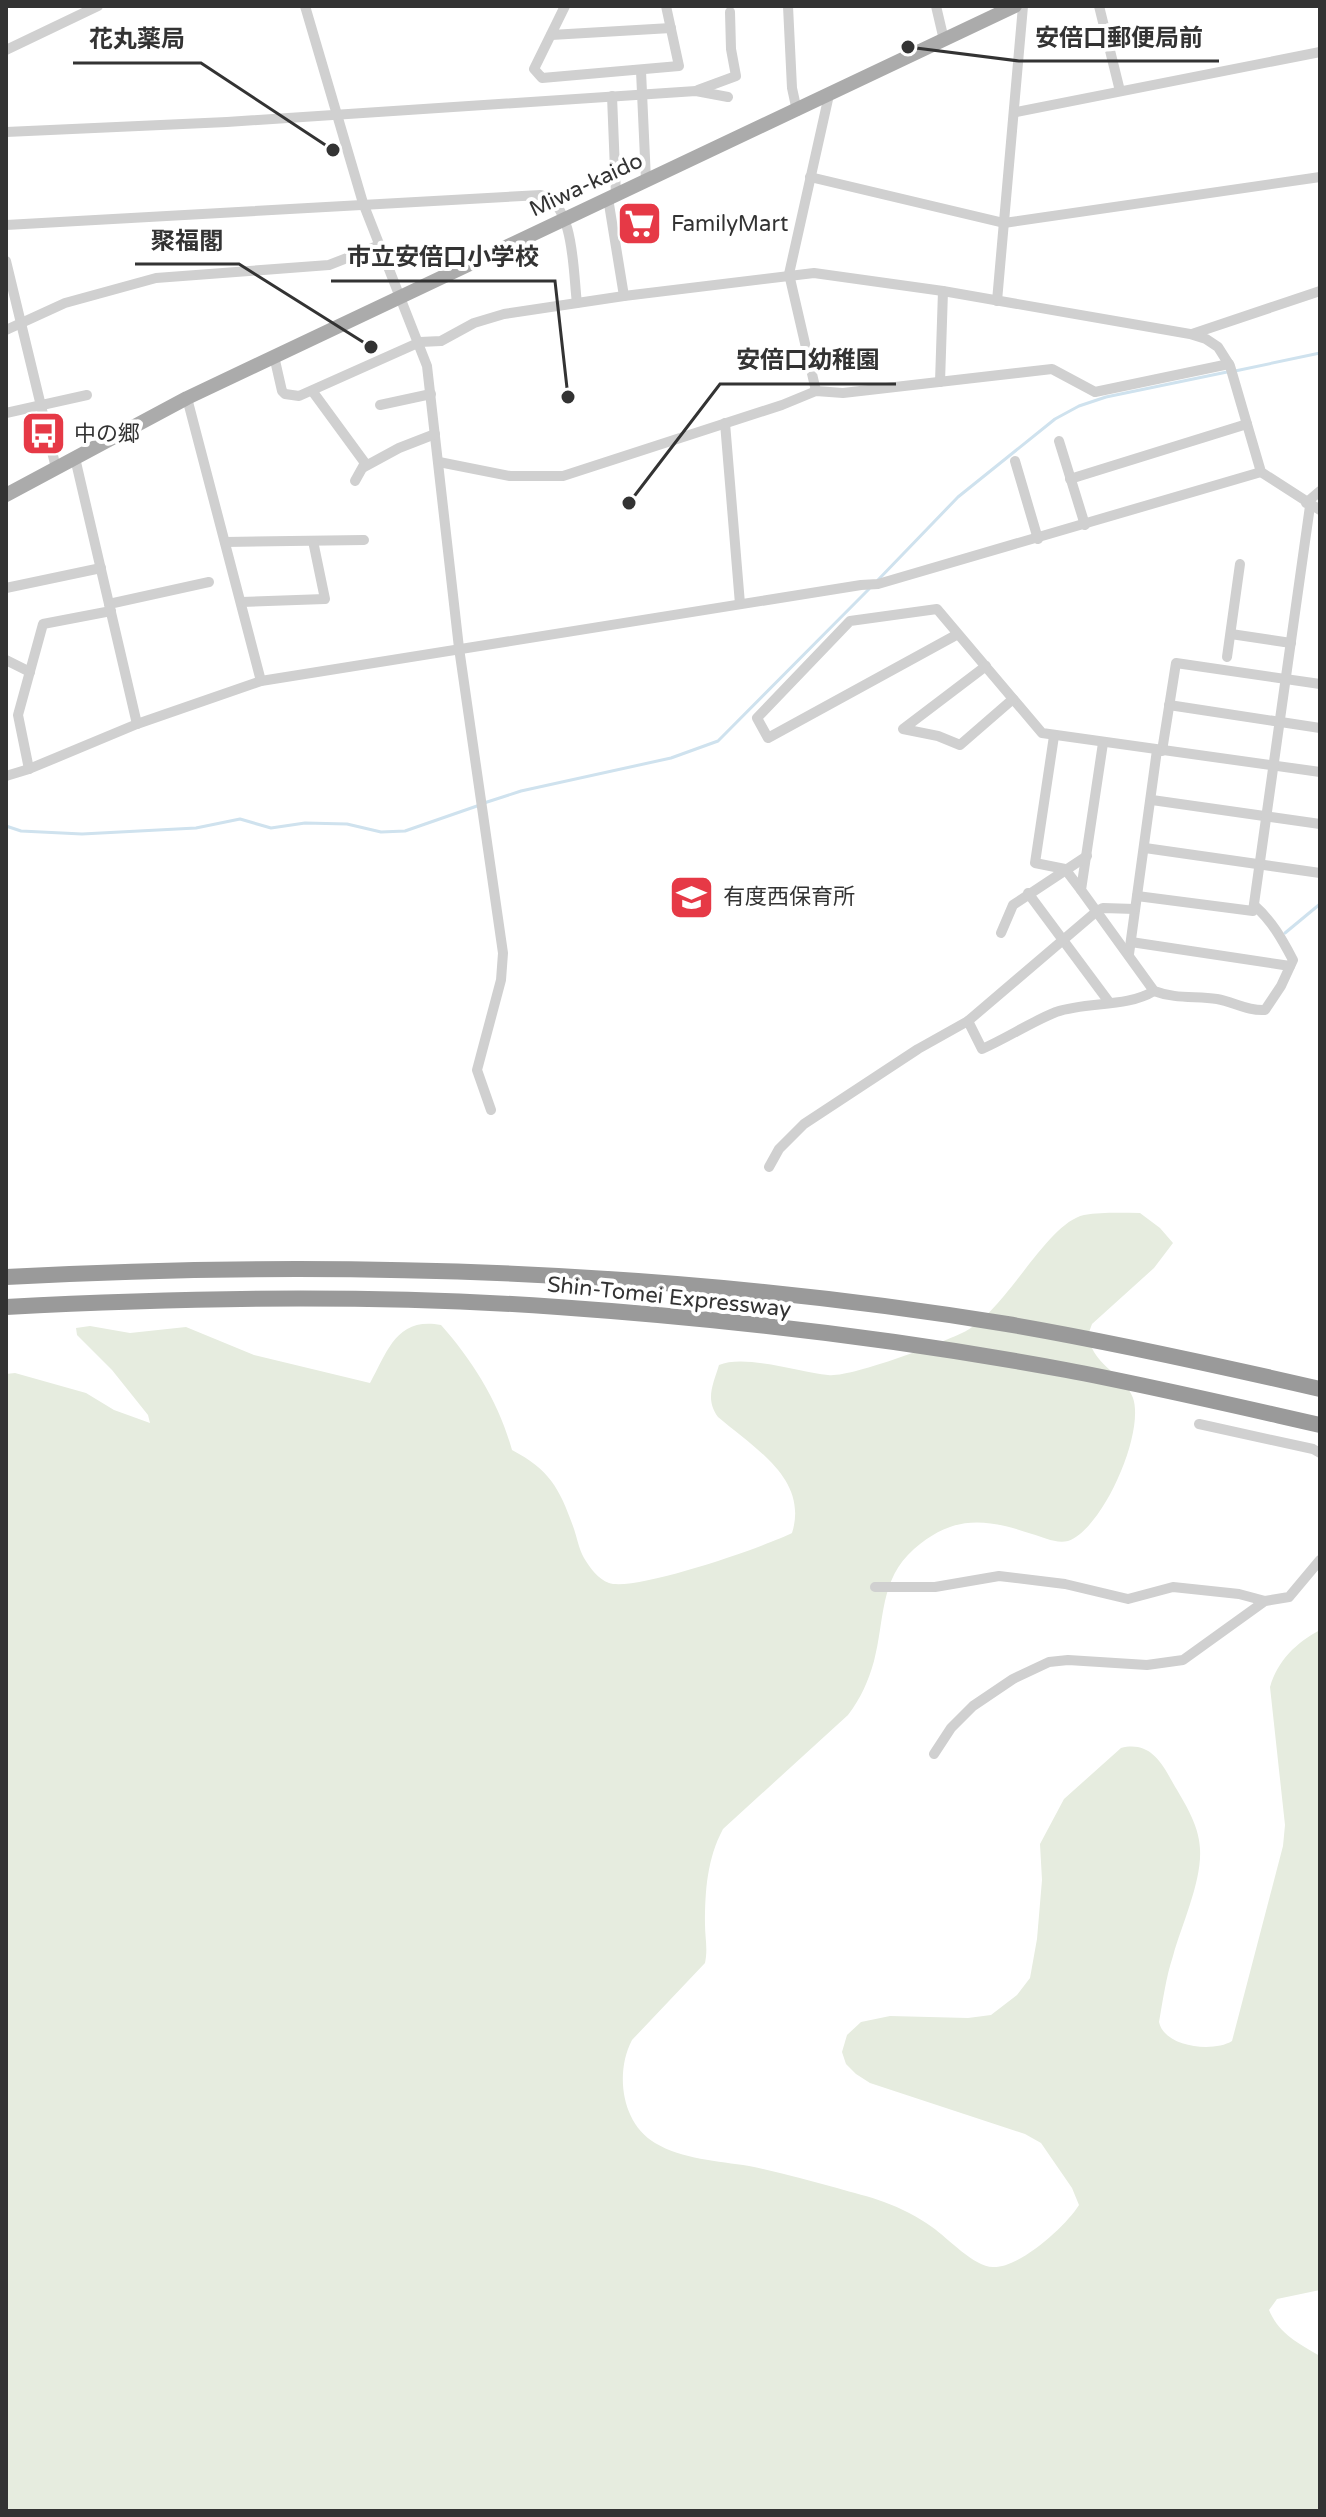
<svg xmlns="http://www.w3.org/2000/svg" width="1326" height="2517" font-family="'Varela Round','Noto Sans JP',sans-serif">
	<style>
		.green { fill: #e6ecdf }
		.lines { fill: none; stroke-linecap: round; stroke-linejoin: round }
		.stream { stroke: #cfe2ee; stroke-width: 3 }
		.minor { stroke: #d0d0d0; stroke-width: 10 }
		.major { stroke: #ababab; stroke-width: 14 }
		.highway { stroke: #9a9a9a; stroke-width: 16 }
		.labels { text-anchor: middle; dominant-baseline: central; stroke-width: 8; stroke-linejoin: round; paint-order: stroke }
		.street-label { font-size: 22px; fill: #333; stroke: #fff }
		.poi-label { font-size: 22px; fill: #333; stroke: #fff; text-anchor: start }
		.leader { fill: none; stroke: #333; stroke-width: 3 }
		.callout-dot { fill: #333; stroke: #fff; stroke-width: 3 }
		.callout-label { font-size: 24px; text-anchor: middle; font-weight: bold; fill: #333; stroke: #fff; stroke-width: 8; stroke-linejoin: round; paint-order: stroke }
	</style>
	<rect width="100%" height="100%" fill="#fff"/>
	<!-- green -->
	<path class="green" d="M1140,1213l20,15 13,15 -19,25 -62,56 -4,11c1,5 3,12 6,17 10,17 32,27 39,46 12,35 -30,131 -65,143 -12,3 -25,-4 -36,-7 -47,-16 -79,-19 -118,15 -35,31 -29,71 -40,112 -6,21 -13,37 -26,54l-125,114c-16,30 -18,62 -18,95 0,14 3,25 0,39l-73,77c-17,32 -11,83 23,103 27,16 63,18 94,23 30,6 59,14 88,22 16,5 32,8 47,14 17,6 34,15 48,25 16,11 42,40 61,40 27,1 73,-41 86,-62l-7,-17 -31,-45 -16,-9 -155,-51 -14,-9 -10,-10 -4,-12 5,-17 14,-13 29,-6 78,2 23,-3 26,-20 13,-17 7,-39 5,-59 -2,-36 24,-45 57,-51c24,-6 37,8 48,28 12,22 30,46 31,73 2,32 -18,75 -27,107 -7,21 -10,44 -14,66 5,25 54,31 73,19l51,-195 2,-21 -15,-138c8,-27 26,-44 50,-57v660l-43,9 -8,11c10,24 29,33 51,46v155h-1314v-1137l9,-1 71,20 28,17 36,13 -2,-8 -36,-45 -35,-35 -1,-7 14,-2 40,7 56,-6 68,28 116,28c18,-32 26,-66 71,-58 32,36 58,78 71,125 38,20 48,39 62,79 3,9 5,20 10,29 6,10 14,21 25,25 26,9 155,-36 183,-50 17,-54 -38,-85 -74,-116 -13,-18 -5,-32 1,-52 25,-11 81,7 109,10 22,3 111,-31 134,-42 45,-22 83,-109 122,-118 18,-3 38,-2 56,-2z"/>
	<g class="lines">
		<!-- stream -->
		<g class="stream">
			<polyline points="1235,371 1320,353"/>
			<polyline points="877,581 958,497 1055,419 1079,406 1106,397 1227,372"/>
			<polyline points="484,803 521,791 671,758 718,741 869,589"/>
			<polyline points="6,826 21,831 82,834 196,828 240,819 271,828 305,823 347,824 381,832 405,831 477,806"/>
			<polyline points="1285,933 1320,904"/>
		</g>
		<!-- minor -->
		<g class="minor">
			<polyline points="305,6 363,203 427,366 459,648 503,953 501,980 477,1070 491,1110"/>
			<polyline points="565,6 534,69 542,78 679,66 666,6"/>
			<polyline points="788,6 792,88 797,111"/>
			<polyline points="936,6 944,40"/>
			<polyline points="1099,6 1120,91"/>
			<polyline points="551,35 671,28"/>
			<polyline points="6,50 98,6"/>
			<polyline points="641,71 646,180"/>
			<polyline points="698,90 736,76 731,49 730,12"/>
			<polyline points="612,96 616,195"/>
			<polyline points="1016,112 1320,52"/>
			<polyline points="6,132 227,122 696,91 728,97"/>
			<polyline points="810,177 1004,223 1320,177"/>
			<polyline points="608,198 624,296"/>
			<path d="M6,225l535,-30c34,8 32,79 36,108"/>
			<polyline points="6,261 56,468"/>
			<polyline points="997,301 1023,6"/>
			<polyline points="6,330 65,303 156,278 329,265 380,245"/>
			<polyline points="1192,334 1320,291"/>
			<polyline points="274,356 282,391 285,394 299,396 420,342 441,341 474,323 504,314 624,296 814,273 943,291 1190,334 1206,339 1218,347 1230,366 1261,472 1320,510"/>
			<polyline points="940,382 943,291"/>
			<polyline points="816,391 789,274 829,95"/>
			<polyline points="313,392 365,463 355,481"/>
			<polyline points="187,398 261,681"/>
			<polyline points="380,405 431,394"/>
			<polyline points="6,413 87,395"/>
			<polyline points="725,423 740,604"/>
			<polyline points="1059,441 1085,525"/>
			<polyline points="75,458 137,724"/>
			<polyline points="1015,461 1038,539"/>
			<polyline points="439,462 510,476 563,476 782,405 816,391 843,393 1052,369 1095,392 1229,364"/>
			<polyline points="364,467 399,448 435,434"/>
			<polyline points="1070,479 1247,424"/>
			<polyline points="1306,503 1320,491"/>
			<polyline points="225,542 364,540"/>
			<polyline points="6,588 101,568"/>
			<polyline points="241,602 325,599 313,541"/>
			<polyline points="109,604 209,582"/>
			<polyline points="958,634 768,738 757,718 850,621 937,609 1042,733 1320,772"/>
			<polyline points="1231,634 1291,643"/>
			<polyline points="1227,657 1240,564"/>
			<polyline points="6,660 30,672"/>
			<polyline points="986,666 903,729 938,736 960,745 1013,699"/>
			<polyline points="1169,705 1320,728"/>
			<polyline points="1054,736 1035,863 1065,869 1081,890"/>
			<path d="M1103,743l-22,147 73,101c21,8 41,5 63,8 17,3 30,12 48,11l16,-24 12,-26c-11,-21 -21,-39 -39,-55"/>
			<polyline points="1162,751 1176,663 1320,684"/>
			<polyline points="29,769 18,715 43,624 111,611"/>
			<polyline points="6,776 29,769 137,724 261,681 861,585 878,584 1261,472"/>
			<polyline points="1152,800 1320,824"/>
			<polyline points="1145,848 1320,873"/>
			<polyline points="1028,893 1109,1002"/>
			<polyline points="1137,896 1253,911 1310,506"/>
			<polyline points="1001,933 1013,905 1087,856"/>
			<polyline points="1131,942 1290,966"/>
			<polyline points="1129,954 1157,750"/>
			<path d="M968,1021l14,28c25,-11 49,-27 74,-37 32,-11 70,-4 98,-21"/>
			<polyline points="769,1167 779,1149 804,1124 918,1049 968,1021 1097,911 1103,908 1135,909"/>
			<polyline points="1199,1424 1313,1449 1320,1453"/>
			<polyline points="875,1587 935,1587 999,1576 1065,1584 1128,1599 1173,1587 1239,1594 1265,1601"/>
			<polyline points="934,1754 951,1728 973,1706 1013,1679 1049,1662 1068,1660 1147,1665 1183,1660 1265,1601 1289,1597 1320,1560"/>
		</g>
		<!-- major -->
		<polyline class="major" points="6,495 187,398 1015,6"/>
		<!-- highway -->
		<g class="highway">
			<path d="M6,1277c334,-18 671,-7 1001,47 105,18 209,41 313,65"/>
			<path d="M6,1307c184,-10 369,-13 552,0 170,12 341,32 508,63 85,16 170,36 254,55"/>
		</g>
	</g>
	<!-- icons -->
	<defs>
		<symbol id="supermarket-square" viewBox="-11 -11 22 22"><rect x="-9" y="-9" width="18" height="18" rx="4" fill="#e63946" stroke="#fff"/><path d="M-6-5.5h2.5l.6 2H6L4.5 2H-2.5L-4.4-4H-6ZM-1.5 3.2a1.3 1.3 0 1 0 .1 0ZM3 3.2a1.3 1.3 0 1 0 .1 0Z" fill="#fff"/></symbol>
		<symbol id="bus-square" viewBox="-11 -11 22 22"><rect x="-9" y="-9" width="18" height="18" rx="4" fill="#e63946" stroke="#fff"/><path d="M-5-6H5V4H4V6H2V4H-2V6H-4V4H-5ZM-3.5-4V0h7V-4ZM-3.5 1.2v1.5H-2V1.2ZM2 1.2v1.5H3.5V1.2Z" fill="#fff"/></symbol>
		<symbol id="school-square" viewBox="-11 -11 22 22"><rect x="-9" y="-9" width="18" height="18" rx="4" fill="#e63946" stroke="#fff"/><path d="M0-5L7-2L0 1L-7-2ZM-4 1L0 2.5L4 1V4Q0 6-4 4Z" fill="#fff"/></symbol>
	</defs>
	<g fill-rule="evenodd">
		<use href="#supermarket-square" x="614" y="198" width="51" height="51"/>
		<use href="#bus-square" x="18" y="408" width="51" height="51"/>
		<use href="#school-square" x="666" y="872" width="51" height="51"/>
	</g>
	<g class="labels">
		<!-- street labels -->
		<g class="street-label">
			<text transform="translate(586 185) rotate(-25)">Miwa-kaido</text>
			<text transform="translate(669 1297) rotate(6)">Shin-Tomei Expressway</text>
		</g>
		<!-- poi labels -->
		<g class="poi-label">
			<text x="671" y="224">FamilyMart</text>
			<text x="74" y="434">中の郷</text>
			<text x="723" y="897">有度西保育所</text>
		</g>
	</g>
	<!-- callouts -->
	<path class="leader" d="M908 47L1019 61H1219M333 150L201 63H73M371 347L239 264H135M568 397L555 281H331M629 503L720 384H896"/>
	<g class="callout-dot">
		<circle cx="908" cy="47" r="8"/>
		<circle cx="333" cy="150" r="8"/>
		<circle cx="371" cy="347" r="8"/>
		<circle cx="568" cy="397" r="8"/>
		<circle cx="629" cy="503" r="8"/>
	</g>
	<g class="callout-label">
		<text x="1119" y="46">安倍口郵便局前</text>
		<text x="137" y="47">花丸薬局</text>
		<text x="187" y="249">聚福閣</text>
		<text x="443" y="265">市立安倍口小学校</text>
		<text x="808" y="368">安倍口幼稚園</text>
	</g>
	<!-- border -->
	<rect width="1326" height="2517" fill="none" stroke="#333333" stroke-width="16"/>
</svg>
